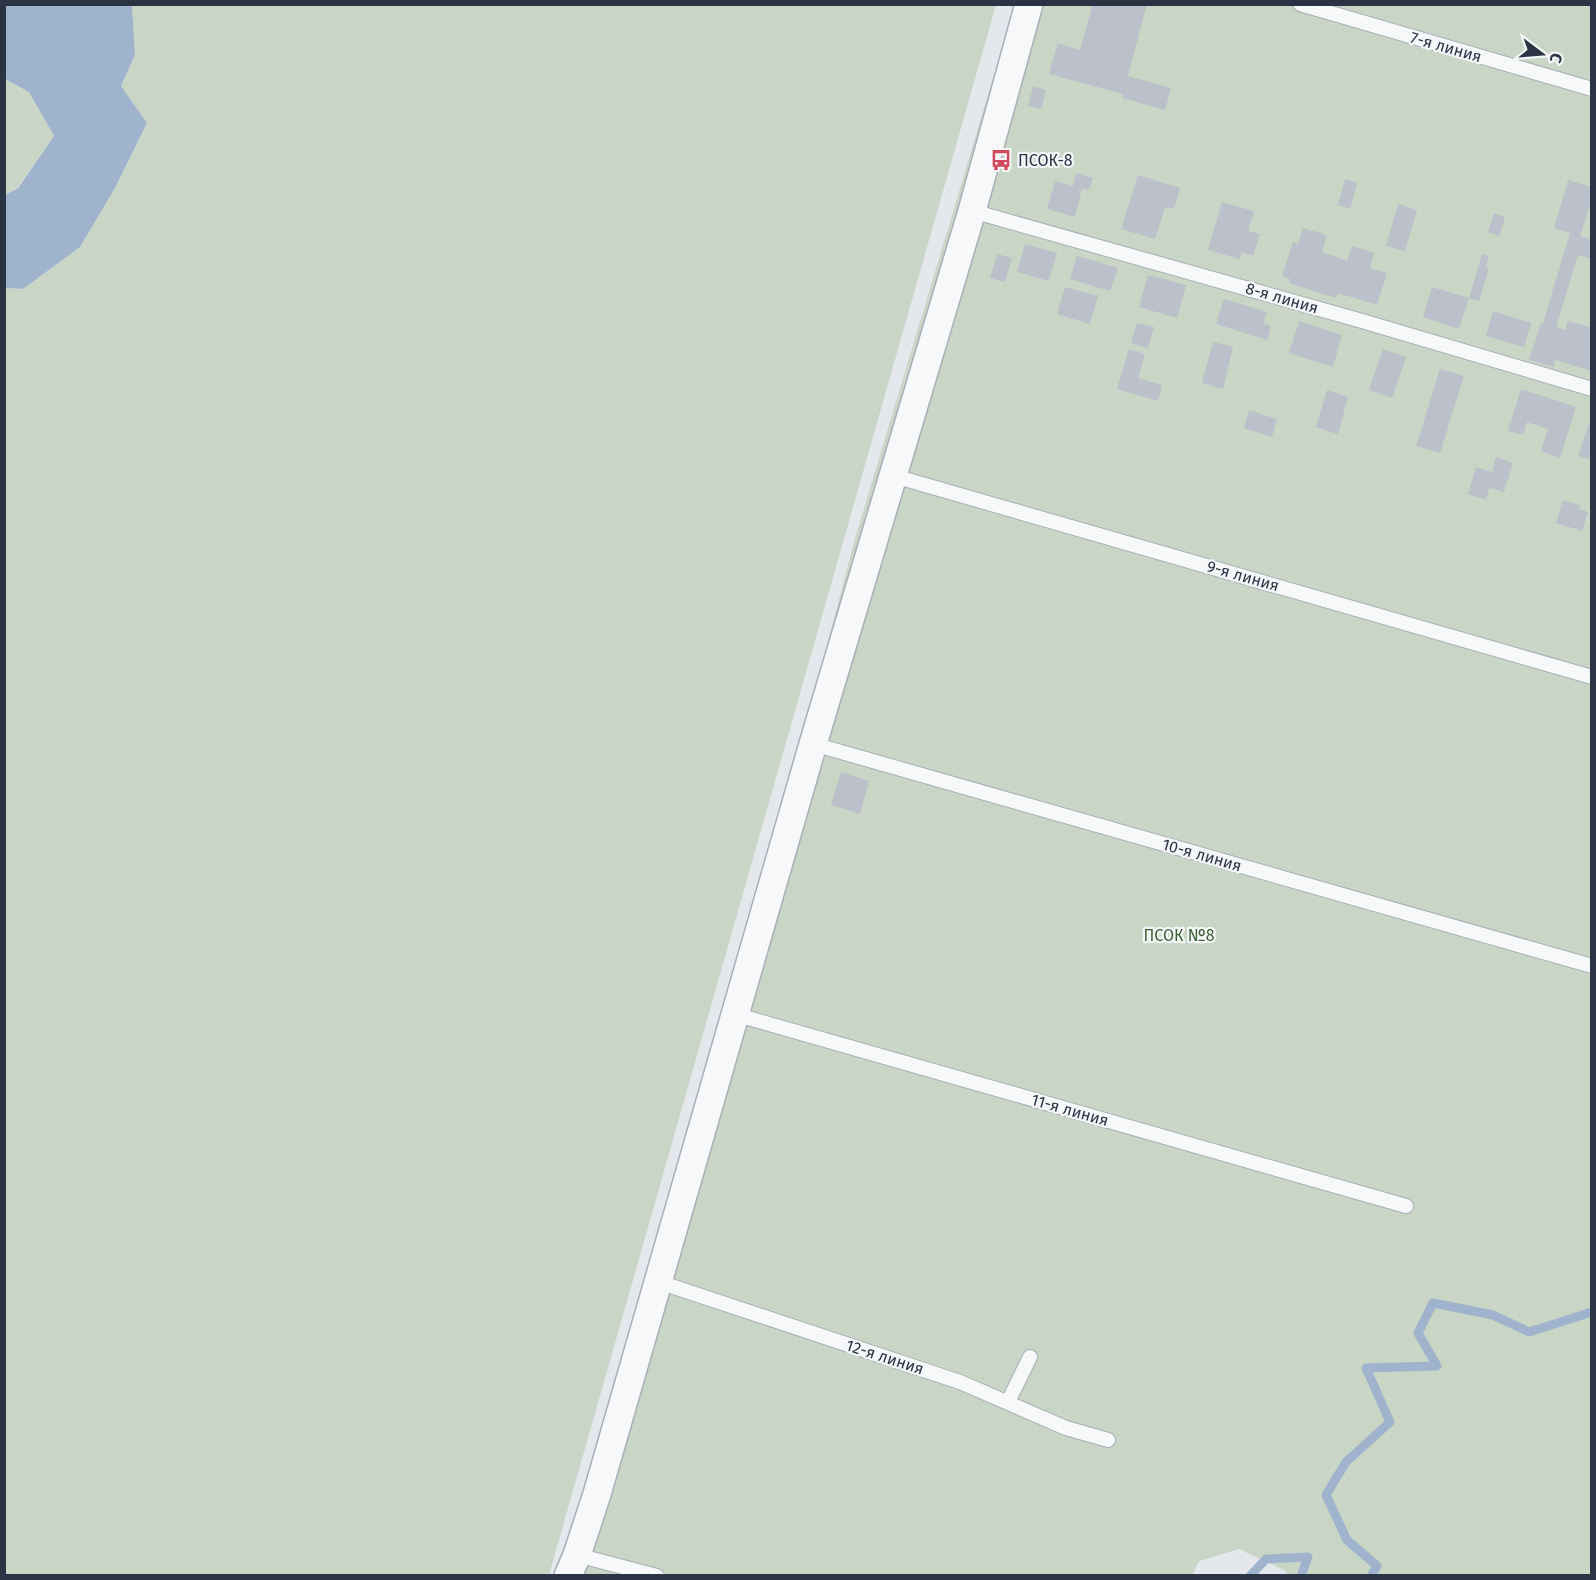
<svg xmlns="http://www.w3.org/2000/svg" width="1596" height="1580" font-family="'Fira Sans',sans-serif">
	<style>
		.green { fill: #c9d6c5 }
		.water { fill: #9fb4cc }
		.lines { fill: none; stroke-linecap: round; stroke-linejoin: round }
		.stream { stroke: #9fb4cc; stroke-width: 9 }
		.building { fill: #bbc0ca }
		.lane-casing { stroke: #a9aeb7; stroke-width: 16 }
		.street-casing { stroke: #a9aeb7; stroke-width: 30 }
		.lane { stroke: #f7f8fa; stroke-width: 14 }
		.street { stroke: #f7f8fa; stroke-width: 27 }
		.labels { text-anchor: middle; dominant-baseline: central; stroke-width: 4.5; stroke-linejoin: round; paint-order: stroke }
		.street-label { font-size: 16px; fill: #2b3445; stroke: #f4f6f9 }
		.poi-label { font-size: 16px; fill: #2b3445; stroke: #f4f6f9; text-anchor: start }
		.park-label { font-size: 16px; fill: #3f6138; stroke: #f4f6f9 }
	</style>
	<rect width="100%" height="100%" fill="#e4e7ec"/>
	<!-- green -->
	<g class="green">
		<polygon points="132,5 996,5 549,1575 5,1575 4,288 23,289 80,247 115,188 147,123 121,86 135,55"/>
		<polygon points="1015,5 1591,5 1591,1575 1286,1575 1286,1571 1239,1549 1199,1561 1192,1576 572,1576 687,1182 854,542"/>
		<polygon points="5,79 29,92 54,136 17,188 5,195"/>
	</g>
	<!-- water -->
	<polygon class="water" points="4,5 132,5 135,55 121,86 147,123 115,188 80,247 23,289 5,288 5,195 18,188 54,136 29,92 5,79"/>
	<g class="lines">
		<!-- stream -->
		<g class="stream">
			<polyline points="1250,1576 1266,1559 1308,1557 1301,1576"/>
			<polyline points="1371,1576 1377,1566 1347,1540 1326,1495 1346,1462 1390,1422 1366,1368 1437,1366 1418,1333 1433,1303 1493,1315 1529,1332 1592,1312"/>
		</g>
	</g>
	<!-- building -->
	<g class="building">
		<polygon points="1093,4 1147,4 1128,76 1171,88 1165,110 1122,98 1123,94 1049,74 1058,43 1080,50"/>
		<polygon points="1033,86 1046,90 1041,109 1028,106"/>
		<polygon points="1076,173 1093,178 1089,190 1082,188 1075,217 1047,209 1055,181 1073,186"/>
		<polygon points="1138,175 1180,188 1174,209 1165,207 1155,239 1121,229"/>
		<polygon points="1345,179 1357,183 1350,209 1338,205"/>
		<polygon points="1568,180 1592,187 1592,199 1580,236 1592,240 1592,259 1578,255 1556,327 1565,330 1568,321 1592,328 1592,371 1555,360 1554,367 1529,360 1541,323 1543,323 1570,233 1554,228"/>
		<polygon points="1222,202 1254,211 1248,231 1260,234 1253,256 1242,252 1240,259 1208,250"/>
		<polygon points="1398,204 1417,210 1405,251 1386,246"/>
		<polygon points="1494,213 1505,217 1499,236 1488,232"/>
		<polygon points="1303,228 1327,235 1322,252 1347,261 1352,246 1374,253 1370,268 1387,273 1377,305 1338,293 1336,298 1289,283 1290,279 1282,276 1293,242 1298,244"/>
		<polygon points="1025,244 1057,253 1049,281 1017,272"/>
		<polygon points="997,254 1012,258 1005,282 990,278"/>
		<polygon points="1482,254 1489,256 1486,267 1489,268 1479,301 1469,298"/>
		<polygon points="1077,256 1118,268 1110,291 1070,279"/>
		<polygon points="1148,275 1186,285 1177,318 1139,307"/>
		<polygon points="1065,287 1098,296 1090,324 1057,314"/>
		<polygon points="1432,287 1469,298 1459,329 1423,317"/>
		<polygon points="1224,299 1267,312 1263,323 1271,326 1267,340 1216,324"/>
		<polygon points="1493,311 1531,323 1524,347 1486,336"/>
		<polygon points="1299,321 1342,335 1333,367 1289,353"/>
		<polygon points="1137,323 1154,327 1148,348 1131,343"/>
		<polygon points="1213,342 1233,347 1223,389 1202,383"/>
		<polygon points="1129,349 1145,354 1138,378 1162,385 1158,401 1117,389"/>
		<polygon points="1383,349 1406,357 1392,398 1369,390"/>
		<polygon points="1440,369 1464,376 1440,453 1416,446"/>
		<polygon points="1521,389 1576,407 1560,458 1541,451 1548,429 1527,422 1523,435 1508,431"/>
		<polygon points="1327,390 1348,397 1338,434 1316,427"/>
		<polygon points="1249,410 1277,419 1272,437 1244,428"/>
		<polygon points="1592,415 1592,460 1578,456"/>
		<polygon points="1496,457 1513,463 1504,492 1489,488 1486,500 1468,494 1476,467 1492,472"/>
		<polygon points="1563,500 1580,505 1579,509 1588,512 1582,531 1556,523"/>
		<polygon points="841,772 869,781 860,814 831,805"/>
	</g>
	<g class="lines">
		<defs>
			<g id="lane">
				<polyline points="1300,4 1592,89"/>
				<polyline points="972,211 1362,321 1592,389"/>
				<polyline points="894,476 1592,677"/>
				<polyline points="813,744 1592,966"/>
				<polyline points="734,1014 1406,1206"/>
				<polyline points="659,1282 960,1382 1066,1428 1108,1440"/>
				<polyline points="1008,1402 1030,1357"/>
				<polyline points="577,1555 657,1576"/>
			</g>
			<polyline id="street" points="568,1576 577,1555 597,1494 813,744 972,211 1029,4"/>
		</defs>
		<!-- lane casing -->
		<use href="#lane" class="lane-casing"/>
		<!-- street casing -->
		<use href="#street" class="street-casing"/>
		<!-- lane -->
		<use href="#lane" class="lane"/>
		<!-- street -->
		<use href="#street" class="street"/>
	</g>
	<!-- icons -->
	<defs>
		<symbol id="bus-bare" viewBox="-9 -9 18 18"><path d="M-5-6H5V4H4V6H2V4H-2V6H-4V4H-5ZM-3.5-4V0h7V-4ZM-3.5 1.2v1.5H-2V1.2ZM2 1.2v1.5H3.5V1.2Z" fill="#d1495b" stroke="#f4f6f9" stroke-width="2.5" paint-order="stroke"/></symbol>
	</defs>
	<g fill-rule="evenodd">
		<use href="#bus-bare" x="986" y="145" width="30" height="30"/>
	</g>
	<g class="labels">
		<!-- street labels -->
		<g class="street-label">
			<text transform="translate(1446 47) rotate(16)">7-я линия</text>
			<text transform="translate(1282 298) rotate(16)">8-я линия</text>
			<text transform="translate(1243 576) rotate(16)">9-я линия</text>
			<text transform="translate(1202 855) rotate(16)">10-я линия</text>
			<text transform="translate(1070 1110) rotate(16)">11-я линия</text>
			<text transform="translate(885 1357) rotate(18)">12-я линия</text>
		</g>
		<!-- poi labels -->
		<g class="poi-label">
			<text x="1018" y="160">ПСОК-8</text>
		</g>
		<!-- park labels -->
		<g class="park-label">
			<text x="1179" y="935">ПСОК №8</text>
		</g>
	</g>
	<!-- border -->
	<rect width="1596" height="1580" fill="none" stroke="#2b3445" stroke-width="12"/>
	<!-- north arrow -->
	<g transform="translate(1542 54) rotate(106)" stroke="#f4f6f9" stroke-width="4.5" paint-order="stroke">
	<path d="M0-4.5L10 22L0 15L-10 22Z" fill="#2b3445"/>
	<text y="-9" font-size="16" font-weight="bold" text-anchor="middle" fill="#2b3445">С</text>
	</g>
</svg>
